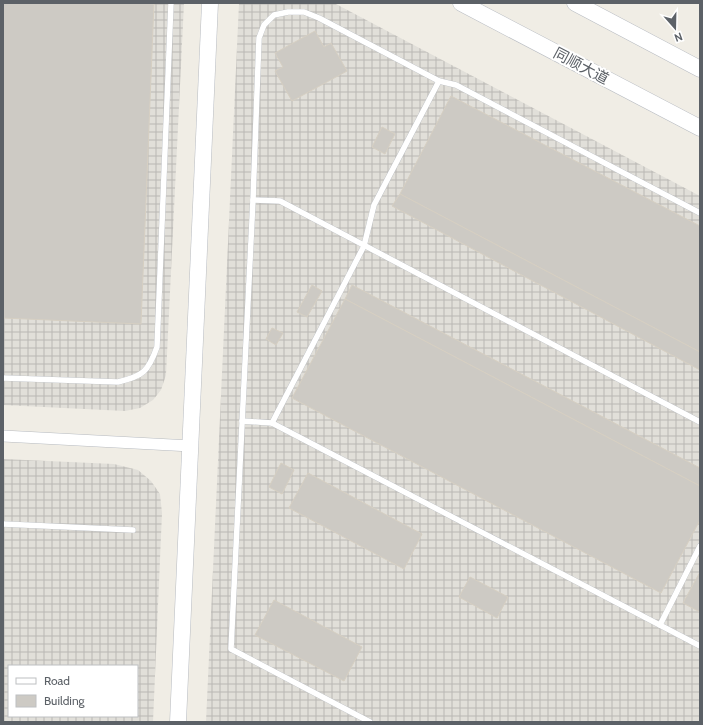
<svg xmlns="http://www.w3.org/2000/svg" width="703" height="725" font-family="Cabin,'Noto Sans SC',sans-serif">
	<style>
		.industrial { fill: url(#industrial-grid); fill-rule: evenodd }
		.building { fill: #cdcac4; stroke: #d6cfc2 }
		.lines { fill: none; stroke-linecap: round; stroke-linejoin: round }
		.lane-casing { stroke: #b7bbc0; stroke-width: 6 }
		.street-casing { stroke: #b7bbc0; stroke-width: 12 }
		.secondary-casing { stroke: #b8bcc2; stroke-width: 17 }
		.lane { stroke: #fff; stroke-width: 5.5 }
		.street { stroke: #fff; stroke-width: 11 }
		.secondary { stroke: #fff; stroke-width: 16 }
		.labels { text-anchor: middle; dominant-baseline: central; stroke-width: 4; stroke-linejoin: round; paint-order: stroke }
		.street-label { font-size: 15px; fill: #5c6167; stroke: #fff }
	</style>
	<defs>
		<pattern id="industrial-grid" width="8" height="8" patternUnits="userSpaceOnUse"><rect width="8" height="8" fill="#e1dfd9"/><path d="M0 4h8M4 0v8" fill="none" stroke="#bab8b4"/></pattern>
	</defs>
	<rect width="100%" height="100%" fill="#f0ede5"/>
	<!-- industrial -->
	<g class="industrial">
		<polygon points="3,3 184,3 166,375 161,390 153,400 140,408 125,411 3,405"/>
		<polygon points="239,3 334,3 700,196 700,722 206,722"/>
		<path d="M3,459l111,5 24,6 13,11 9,13 2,19 -9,209h-150zM9,666h128v50h-128z"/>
	</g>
	<!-- building -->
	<g class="building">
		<polygon points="3,3 154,3 141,324 3,318"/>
		<polygon points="315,31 324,47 331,43 347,71 292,101 275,71 283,67 275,53"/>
		<polygon points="451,96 700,226 700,352 400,194"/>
		<polygon points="382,127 395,134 385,154 372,147"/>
		<polygon points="400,194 700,352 700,370 392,206"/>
		<polygon points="312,285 322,291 307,317 297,312"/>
		<polygon points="352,285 700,468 700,486 345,299"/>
		<polygon points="345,299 700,486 700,520 661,593 292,398"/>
		<polygon points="272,328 283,333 276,345 266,339"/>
		<polygon points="281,463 294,470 282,494 269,487"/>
		<polygon points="308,473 422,534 404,569 289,508"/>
		<polygon points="700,572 700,612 683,603"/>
		<polygon points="470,577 508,597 497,618 459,597"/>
		<polygon points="274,600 362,647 344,681 255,635"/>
	</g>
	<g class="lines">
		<defs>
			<g id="lane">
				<polyline points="253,200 280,201 700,422"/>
				<path d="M3,378l115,4c25,-6 30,-10 39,-35l14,-344"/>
				<polyline points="242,421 272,423 700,646"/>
				<polyline points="272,423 364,246 374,205 439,81"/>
				<polyline points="3,524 133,530"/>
				<polyline points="660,625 700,546"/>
				<polyline points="370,722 231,649 253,200 259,38 264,25 274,15 288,12 304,12 319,18 439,81 456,85 700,213"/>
			</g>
			<polyline id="street" points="3,436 191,446"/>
			<g id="secondary">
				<polyline points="461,3 700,128"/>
				<polyline points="575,3 700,69"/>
				<polyline points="178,722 210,3"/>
			</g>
		</defs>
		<!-- lane casing -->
		<use href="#lane" class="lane-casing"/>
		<!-- street casing -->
		<use href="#street" class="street-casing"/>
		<!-- secondary casing -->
		<use href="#secondary" class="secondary-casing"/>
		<!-- lane -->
		<use href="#lane" class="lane"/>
		<!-- street -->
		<use href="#street" class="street"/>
		<!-- secondary -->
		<use href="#secondary" class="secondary"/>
	</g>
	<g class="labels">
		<!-- street labels -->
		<g class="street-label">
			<text transform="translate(581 66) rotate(28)">同顺大道</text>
		</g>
	</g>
	<!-- border -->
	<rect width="703" height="725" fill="none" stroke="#5c6167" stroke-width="8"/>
	<!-- legend -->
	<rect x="8" y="665" width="130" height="52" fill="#ffffff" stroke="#bec0c2"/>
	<rect x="16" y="678" width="20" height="6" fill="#ffffff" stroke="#bec0c2"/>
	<text x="44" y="685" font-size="12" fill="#5c6167">Road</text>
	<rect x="16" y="695" width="20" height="12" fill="#cdcac4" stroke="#bec0c2"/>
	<text x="44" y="705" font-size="12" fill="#5c6167">Building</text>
	<!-- north arrow -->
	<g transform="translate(675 28) rotate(160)" stroke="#ffffff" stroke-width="3" paint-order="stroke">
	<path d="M0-3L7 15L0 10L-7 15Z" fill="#5c6167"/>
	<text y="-6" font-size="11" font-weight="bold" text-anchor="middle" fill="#5c6167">N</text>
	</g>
</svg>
